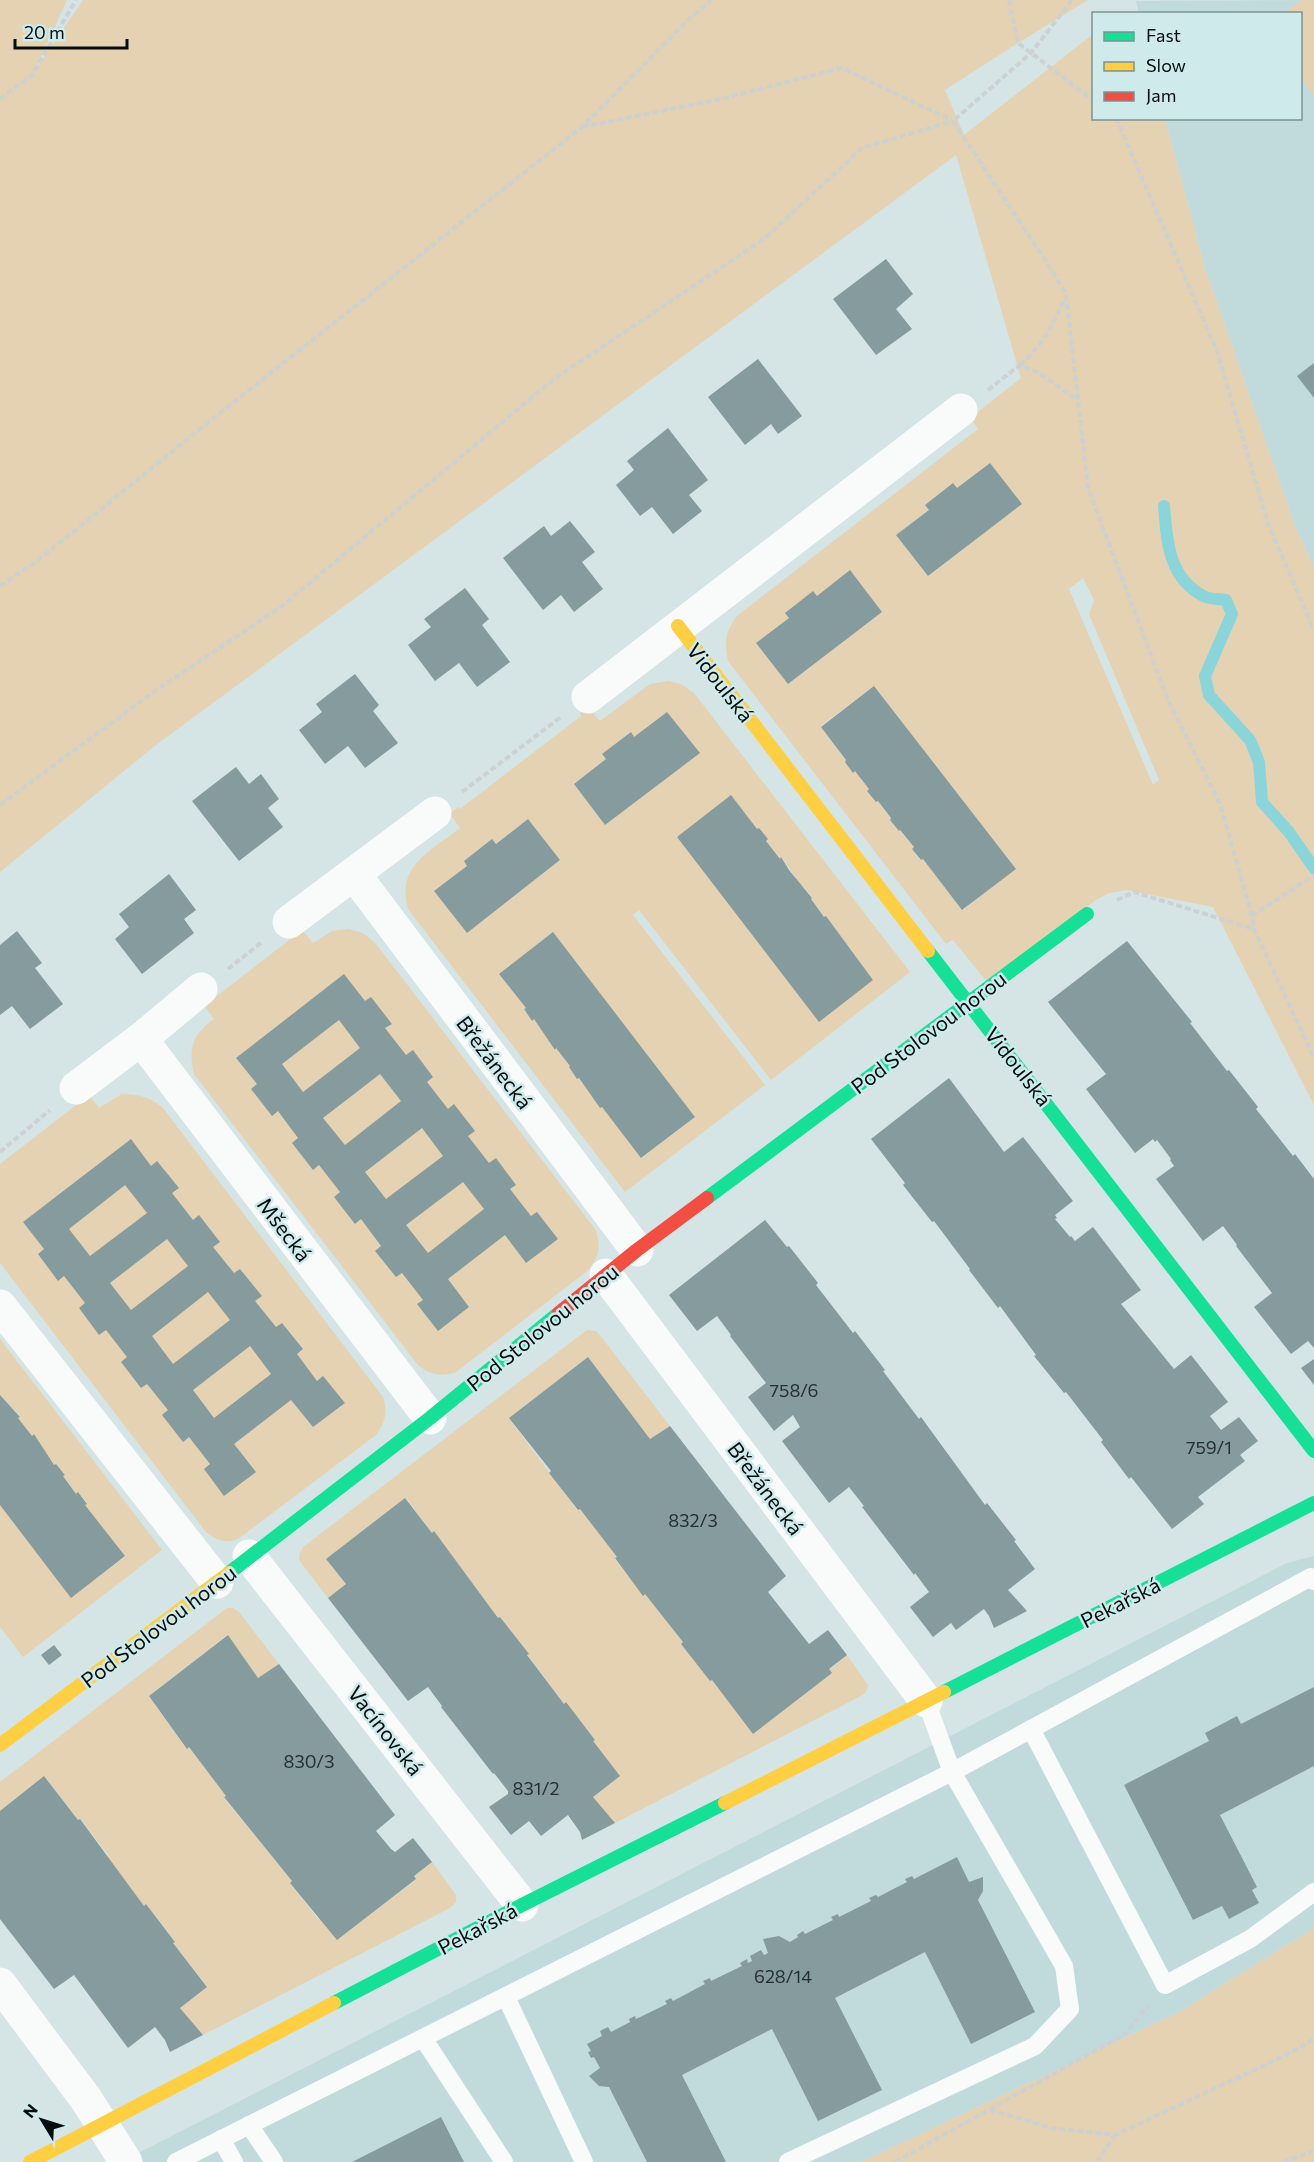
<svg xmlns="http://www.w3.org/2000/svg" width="1314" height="2162" font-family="Commissioner,sans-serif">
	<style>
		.built { fill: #c1dbdd }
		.green { fill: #e5d2b2; fill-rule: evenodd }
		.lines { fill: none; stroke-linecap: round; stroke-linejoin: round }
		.stream { stroke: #89d5da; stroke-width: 12 }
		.building { fill: #859b9d; fill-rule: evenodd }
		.path { stroke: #cdd1d1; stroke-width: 4; stroke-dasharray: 6 3; stroke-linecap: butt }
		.lane { stroke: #f9fbfb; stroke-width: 18 }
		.street { stroke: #f9fbfb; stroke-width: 33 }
		.fast { stroke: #16e098; stroke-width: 14 }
		.slow { stroke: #ffcf43; stroke-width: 14 }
		.jam { stroke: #f24e42; stroke-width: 14 }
		.labels { text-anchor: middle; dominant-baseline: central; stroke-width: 5; stroke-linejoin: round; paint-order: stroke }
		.number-label { font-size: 18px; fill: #253032 }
		.street-label { font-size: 21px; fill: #050d0e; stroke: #cfeaeb }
	</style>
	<rect width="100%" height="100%" fill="#d5e4e5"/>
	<!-- built -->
	<g class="built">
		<polygon points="1314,0 1314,568 1295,526 1204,265 1165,119 1300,118 1300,14 1139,13 1136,1"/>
		<polygon points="1314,1556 1314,1928 1179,2012 861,2162 121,2162 1287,1563"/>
	</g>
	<!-- green -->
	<g class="green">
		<path d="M0,0h67l-32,70 48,-70h1005l-70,43 -73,47 19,45 129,-101 1,84 71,1 39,146 91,261 19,42v537l-101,-198 -86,-17 -18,3 -13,7 -108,83 -35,-43 -7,4 -218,-283c-4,-20 -3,-28 9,-45l241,-187 -8,-11 51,-40 -65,-223 -800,590 -156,127zM990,463l31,41 -93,72 -32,-41 33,-25 -4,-5 28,-22 4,5zM850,571l32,41 -94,72 -32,-41 33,-25 24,-26 4,4zM1083,578l11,22 -5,14 70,166 -6,5 -84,-196zM874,686l141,182 -52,42 -40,-51 -3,1 -8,-11 2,-2 -24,-27 1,-2 -13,-17 -2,1 -9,-11 2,-2 -14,-18 -2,1 -8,-10 1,-2 -25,-34z"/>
		<polygon points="1302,0 1314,0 1314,96 1301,78 1300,14 1284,13"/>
		<path d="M668,681l13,3 13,9 216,279 -139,108 -132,-170 -6,5 132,170 -140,107 -217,-283c-12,-44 22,-57 52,-81l-10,-14 8,-7 2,2 121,-93 -1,-3 8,-6 12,14 50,-37zM667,712l32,41 -94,72 -31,-41 32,-25 -3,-5 27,-22 4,5zM528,819l32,41 -93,73 -32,-41 32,-26 -3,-5 28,-21 4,4zM757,829l23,30 2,-1 20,29h2l8,10 -1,2 13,18 2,-1 47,64 -196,-143zM553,933l142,184 -53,41 -40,-51 -2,1 -21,-30h-2l-8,-10 1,-2 -14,-18 -1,1 -21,-30 -2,1 -8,-10 2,-2 -27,-34z"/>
		<path d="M348,929l15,4 13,11 219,285c7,16 4,31 -9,43l-130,100c-15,5 -26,3 -38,-7l-224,-291c-6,-26 -2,-39 20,-55l-10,-13 98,-76 11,13 19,-12z"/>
		<path d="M122,1094c17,0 28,3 41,14l220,289c5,14 2,26 -7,38l-138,104c-12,5 -22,1 -32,-7l-206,-269v-99l89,-69 10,13z"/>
		<polygon points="587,1330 596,1331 599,1334 670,1426 650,1439 588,1357 509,1418 577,1510 580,1509 617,1557 615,1559 643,1595 645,1594 683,1642 681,1644 710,1681 712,1680 753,1733 847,1655 868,1685 866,1692 861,1696 615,1823 593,1797 593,1741 594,1740 566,1702 564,1704 500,1617 498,1618 434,1532 432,1533 406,1498 326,1559 346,1584 328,1598 299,1560 300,1553 303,1547"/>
		<polygon points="0,1339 162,1550 23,1657 0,1627 0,1505 71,1597 125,1557 85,1505 87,1503 79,1493 76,1494 63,1476 65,1474 56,1464 54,1465 40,1447 42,1445 34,1434 32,1436 18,1418 20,1416 0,1395"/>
		<polygon points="227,1608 233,1608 239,1612 279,1664 258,1678 227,1635 149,1696 186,1748 189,1747 226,1796 224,1798 292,1881 290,1883 319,1920 321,1919 337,1939 416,1880 414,1876 432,1862 456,1895 456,1902 450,1908 203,2035 180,2008 207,1986 173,1943 175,1941 147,1905 144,1906 107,1858 109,1856 80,1819 78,1820 45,1777 0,1811 0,1782"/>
		<polygon points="1314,1928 1314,2162 861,2162 1179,2012"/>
	</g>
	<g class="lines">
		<!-- stream -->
		<path class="stream" d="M1164,506c3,35 4,71 39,90 6,3 16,3 23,4l6,14 -27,62 4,19 41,45 9,22 3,40 27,30 25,36"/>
	</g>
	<!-- building -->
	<g class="building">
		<polygon points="886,259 913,294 896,309 912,329 876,355 833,299"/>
		<polygon points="758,359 802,416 778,434 771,424 745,445 708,397"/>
		<polygon points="1314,363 1314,398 1297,376"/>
		<polygon points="668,428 708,480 689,495 702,511 673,534 652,507 640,516 616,485 634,470 627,461"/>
		<polygon points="990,463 1022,504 928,576 896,535 929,510 925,505 953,483 957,488"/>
		<polygon points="570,521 595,552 582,562 603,589 574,612 561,595 543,610 503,558 544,526 551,536"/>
		<polygon points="850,570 882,612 788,684 756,643 789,618 785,613 813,591 817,596"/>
		<polygon points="465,588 489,619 482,625 510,662 477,687 459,663 435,681 408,645 431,627 424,619"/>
		<polygon points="355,674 379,705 373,711 398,743 365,768 348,746 325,764 299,730 322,712 316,704"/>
		<polygon points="874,686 1016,869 962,910 923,859 921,860 912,849 914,847 900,830 899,831 890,820 891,818 878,801 876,802 867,791 869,789 855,771 853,773 845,762 846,760 821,727"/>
		<polygon points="667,712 700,753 605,825 574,784 606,759 602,754 631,732 634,737"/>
		<polygon points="236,767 249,784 261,774 279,799 268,808 283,827 239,861 192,801"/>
		<polygon points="731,795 757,829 759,828 768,839 766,841 780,859 781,857 789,870 812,898 811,899 824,917 826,916 873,980 819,1022 677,837"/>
		<polygon points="528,819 560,860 467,933 434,891 467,866 464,861 492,839 496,844"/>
		<polygon points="169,874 196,910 184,919 194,933 142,974 115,939 129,927 119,914"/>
		<polygon points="17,931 42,963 35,968 63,1004 30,1029 12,1006 0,1015 0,945"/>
		<polygon points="553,932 695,1117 641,1158 602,1107 600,1108 579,1078 577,1079 569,1067 570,1066 556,1048 555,1050 534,1019 532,1021 524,1009 526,1008 499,974"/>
		<polygon points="1127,941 1192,1022 1190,1023 1227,1071 1229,1070 1258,1107 1256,1109 1293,1156 1295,1154 1314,1179 1314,1348 1308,1341 1291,1354 1254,1307 1272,1293 1236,1246 1237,1245 1223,1226 1203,1241 1156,1179 1174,1166 1170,1160 1171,1159 1157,1140 1155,1142 1153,1139 1135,1153 1086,1089 1106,1074 1048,1002"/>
		<path d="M344,974l21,27 6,-4 21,27 -7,4 21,27 7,-5 20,27 -6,5 21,27 6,-5 21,27 -7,5 21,27 7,-5 20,27 -6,4 21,27 6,-4 21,27 -32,24 -21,-28 -57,44 21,28 -31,24 -21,-27 6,-4 -21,-27 -6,4 -21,-26 6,-5 -20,-27 -6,5 -21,-27 6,-5 -21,-27 -6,5 -21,-27 6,-5 -20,-27 -6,5 -21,-27 6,-5 -21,-26zM339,1020l21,28 -57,44 -21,-28zM380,1074l21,27 -56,44 -22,-27zM422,1128l21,28 -57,43 -21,-27zM463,1182l21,27 -56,44 -22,-28z"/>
		<polygon points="949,1078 1004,1152 1023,1137 1073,1201 1055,1215 1057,1218 1055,1219 1070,1237 1071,1236 1075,1241 1093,1227 1141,1290 1121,1304 1174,1369 1191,1355 1228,1402 1210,1416 1221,1430 1239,1417 1258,1441 1240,1455 1245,1461 1198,1497 1204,1504 1172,1529 1131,1477 1129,1479 1101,1442 1103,1440 1066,1392 1064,1393 1034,1356 1036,1355 1000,1306 998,1308 969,1270 970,1269 934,1221 932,1222 903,1185 905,1183 871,1139"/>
		<path d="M131,1139l20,27 6,-5 22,27 -7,5 21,27 6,-5 21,27 -7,5 21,26 6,-4 22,27 -7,5 21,26 6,-4 21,26 -6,5 20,27 6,-5 22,27 -32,24 -22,-27 -57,44 22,28 -32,24 -20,-27 6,-5 -21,-27 -6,5 -21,-27 6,-5 -21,-26 -6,4 -20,-26 6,-5 -21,-27 -7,5 -20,-27 6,-5 -21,-27 -6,5 -20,-27 6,-5 -21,-27zM125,1185l22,28 -57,43 -21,-27zM167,1239l21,27 -57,44 -21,-27zM208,1292l22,28 -57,44 -21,-28zM250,1346l21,28 -57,44 -21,-28z"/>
		<polygon points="765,1220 787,1247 789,1246 818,1283 816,1285 853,1333 855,1331 885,1370 883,1371 919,1419 921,1417 985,1505 987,1503 1016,1540 1014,1541 1035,1569 1008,1590 1027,1611 994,1628 989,1616 984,1609 956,1630 951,1623 933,1637 910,1607 929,1592 915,1573 914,1575 862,1507 864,1506 849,1487 829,1503 782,1441 800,1427 793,1415 774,1431 748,1397 766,1383 730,1336 731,1335 717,1316 697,1331 669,1295"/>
		<polygon points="588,1357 650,1439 670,1426 786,1576 768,1592 809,1644 828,1630 847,1655 829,1669 832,1673 753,1734 712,1680 710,1681 681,1644 683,1642 645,1594 643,1596 615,1558 617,1557 580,1509 578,1510 549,1473 551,1471 509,1418"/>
		<polygon points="1314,1359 1314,1385 1301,1368"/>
		<polygon points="0,1395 20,1417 18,1418 32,1436 34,1434 54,1465 56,1464 65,1475 63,1476 76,1494 78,1492 87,1504 85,1505 125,1556 71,1598 0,1505"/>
		<polygon points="405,1498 432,1533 434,1531 498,1618 500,1617 529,1654 527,1655 564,1704 566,1702 595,1740 593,1741 620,1776 593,1797 615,1823 582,1840 580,1832 568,1815 541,1836 529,1821 511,1835 489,1807 508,1794 508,1791 494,1773 493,1774 441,1707 442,1706 428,1687 408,1701 328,1598 346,1584 326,1559"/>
		<polygon points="228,1635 258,1678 279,1664 395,1815 376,1831 391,1849 395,1852 413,1838 432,1862 414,1876 416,1879 337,1940 290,1883 292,1881 224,1797 226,1796 189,1747 187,1749 149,1696"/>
		<polygon points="54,1645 62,1655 49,1665 41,1655"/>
		<polygon points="1314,1687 1314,1766 1220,1815 1257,1887 1252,1890 1259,1903 1229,1919 1222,1906 1193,1920 1124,1785 1209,1741 1205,1733 1237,1716 1241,1724"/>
		<polygon points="44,1776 78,1820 80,1819 144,1906 146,1904 175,1942 173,1943 207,1987 180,2008 203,2035 170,2052 165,2040 155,2027 128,2048 74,1975 54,1989 0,1919 0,1811"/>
		<polygon points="957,1857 969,1882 983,1877 983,1891 978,1900 1035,2012 971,2044 925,1952 835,1998 882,2090 818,2121 772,2029 682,2075 726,2162 647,2162 609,2087 599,2086 589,2076 600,2068 594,2057 591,2058 588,2052 591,2051 587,2044 602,2036 600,2031 608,2027 611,2032 630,2022 629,2019 635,2016 636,2019 667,2004 665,2001 671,1998 673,2001 705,1984 703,1981 710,1978 711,1981 742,1966 740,1963 747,1959 748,1963 752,1961 750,1956 761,1950 764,1955 768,1953 763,1939 779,1936 790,1942 798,1937 797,1935 803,1931 805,1934 833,1920 831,1917 838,1914 839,1917 871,1901 869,1898 876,1895 878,1897 907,1882 905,1879 912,1876 914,1879"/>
		<polygon points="441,2117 464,2162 352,2162"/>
	</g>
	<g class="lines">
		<!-- path -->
		<g class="path">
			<polyline points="1009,0 1018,43 1094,101"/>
			<polyline points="1072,0 1031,53 953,121 1051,269 1066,294 1088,488 1168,700 1220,804 1252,916 1254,929 1314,1058"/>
			<polyline points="0,99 32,75 76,0"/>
			<polyline points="1116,118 1217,351 1268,524 1314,630"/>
			<polyline points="582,127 725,98 841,68 952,120"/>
			<path d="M1020,365c23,-21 33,-39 45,-68"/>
			<polyline points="988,390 1020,365 1037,372 1078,400"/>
			<polyline points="0,586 37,561 215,417 582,127 688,20 712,0"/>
			<polyline points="462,792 561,717"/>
			<polyline points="0,805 155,691 282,606 554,379 764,239 862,148 953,121"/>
			<polyline points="1117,900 1134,892 1254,929"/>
			<polyline points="1252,916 1314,875"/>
			<polyline points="228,969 262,942"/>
			<polyline points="0,1152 50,1110"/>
			<polyline points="990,2110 1052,2128 1115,2135 1284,2056 1314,2039"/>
			<polyline points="895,2162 1125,2034 1148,2006"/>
			<polyline points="1097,2162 1115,2135"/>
			<polyline points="1283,2162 1314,2151"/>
		</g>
		<!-- lane -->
		<g class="lane">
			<polyline points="1031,1729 1165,1985 1250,1939 1314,1892"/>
			<polyline points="506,1997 584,2162"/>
			<polyline points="423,2038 504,2162"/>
			<polyline points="249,2125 274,2162"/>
			<polyline points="221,2139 234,2162"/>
			<polyline points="176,2162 952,1772 1311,1577 1314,1581"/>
			<polyline points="788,2162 1035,2046 1070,2009 1064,1966 952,1772 926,1701"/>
		</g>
		<!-- street -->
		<g class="street">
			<polyline points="588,697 961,410"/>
			<polyline points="354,874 637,1250"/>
			<polyline points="289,922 435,813"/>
			<polyline points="141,1039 430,1418"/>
			<polyline points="76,1088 141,1039 201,989"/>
			<polyline points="606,1275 926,1701"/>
			<polyline points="0,1306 217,1582"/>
			<polyline points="249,1556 522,1905"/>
			<polyline points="0,1984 86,2099 126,2162"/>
		</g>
		<!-- fast -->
		<g class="fast">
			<polyline points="928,951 1314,1451"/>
			<polyline points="707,1198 1087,914"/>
			<polyline points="229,1573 430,1418 559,1313"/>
			<polyline points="944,1692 1314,1503"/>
			<polyline points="334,2003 522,1905 725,1803"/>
		</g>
		<!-- slow -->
		<g class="slow">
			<polyline points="678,626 928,951"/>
			<polyline points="0,1745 229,1573"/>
			<polyline points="725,1803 944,1692"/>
			<polyline points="30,2162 334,2003"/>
		</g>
		<!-- jam -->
		<polyline class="jam" points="559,1313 637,1250 707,1198"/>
	</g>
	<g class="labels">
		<!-- number labels -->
		<g class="number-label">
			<text x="794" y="1390">758/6</text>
			<text x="1209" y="1447">759/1</text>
			<text x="693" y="1520">832/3</text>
			<text x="309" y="1761">830/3</text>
			<text x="536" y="1788">831/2</text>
			<text x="783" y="1976">628/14</text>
		</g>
		<!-- street labels -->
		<g class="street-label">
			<text transform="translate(721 682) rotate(52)">Vidoulská</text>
			<text transform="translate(928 1032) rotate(-37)">Pod Stolovou horou</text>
			<text transform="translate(495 1062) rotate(53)">Břežánecká</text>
			<text transform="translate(1019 1066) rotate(52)">Vidoulská</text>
			<text transform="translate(285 1229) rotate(53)">Mšecká</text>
			<text transform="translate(542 1327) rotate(-39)">Pod Stolovou horou</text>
			<text transform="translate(766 1488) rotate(53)">Břežánecká</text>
			<text transform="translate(1120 1602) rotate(-27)">Pekařská</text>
			<text transform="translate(158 1626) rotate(-37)">Pod Stolovou horou</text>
			<text transform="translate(386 1730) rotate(52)">Vacínovská</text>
			<text transform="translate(477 1928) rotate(-28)">Pekařská</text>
		</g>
	</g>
	<!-- legend -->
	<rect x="1092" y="12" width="210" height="108" fill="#cfeaeb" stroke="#7e9293" stroke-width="1.5"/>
	<rect x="1104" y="32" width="30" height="9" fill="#16e098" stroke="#7e9293" stroke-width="1.5"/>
	<text x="1146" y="42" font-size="18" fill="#050d0e">Fast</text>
	<rect x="1104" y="62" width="30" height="9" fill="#ffcf43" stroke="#7e9293" stroke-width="1.5"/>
	<text x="1146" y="72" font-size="18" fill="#050d0e">Slow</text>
	<rect x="1104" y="92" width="30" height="9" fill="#f24e42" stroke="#7e9293" stroke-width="1.5"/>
	<text x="1146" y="102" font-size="18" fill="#050d0e">Jam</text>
	<!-- north arrow -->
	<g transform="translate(42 2120) rotate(308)" stroke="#cfeaeb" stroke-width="4.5" paint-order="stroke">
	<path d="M0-4.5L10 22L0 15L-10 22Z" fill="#050d0e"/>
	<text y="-9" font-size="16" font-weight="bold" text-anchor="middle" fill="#050d0e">N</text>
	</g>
	<!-- scale -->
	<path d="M15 39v9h112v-9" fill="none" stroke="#050d0e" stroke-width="3"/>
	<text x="24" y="39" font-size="18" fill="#050d0e" stroke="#cfeaeb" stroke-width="4.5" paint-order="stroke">20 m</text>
</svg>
